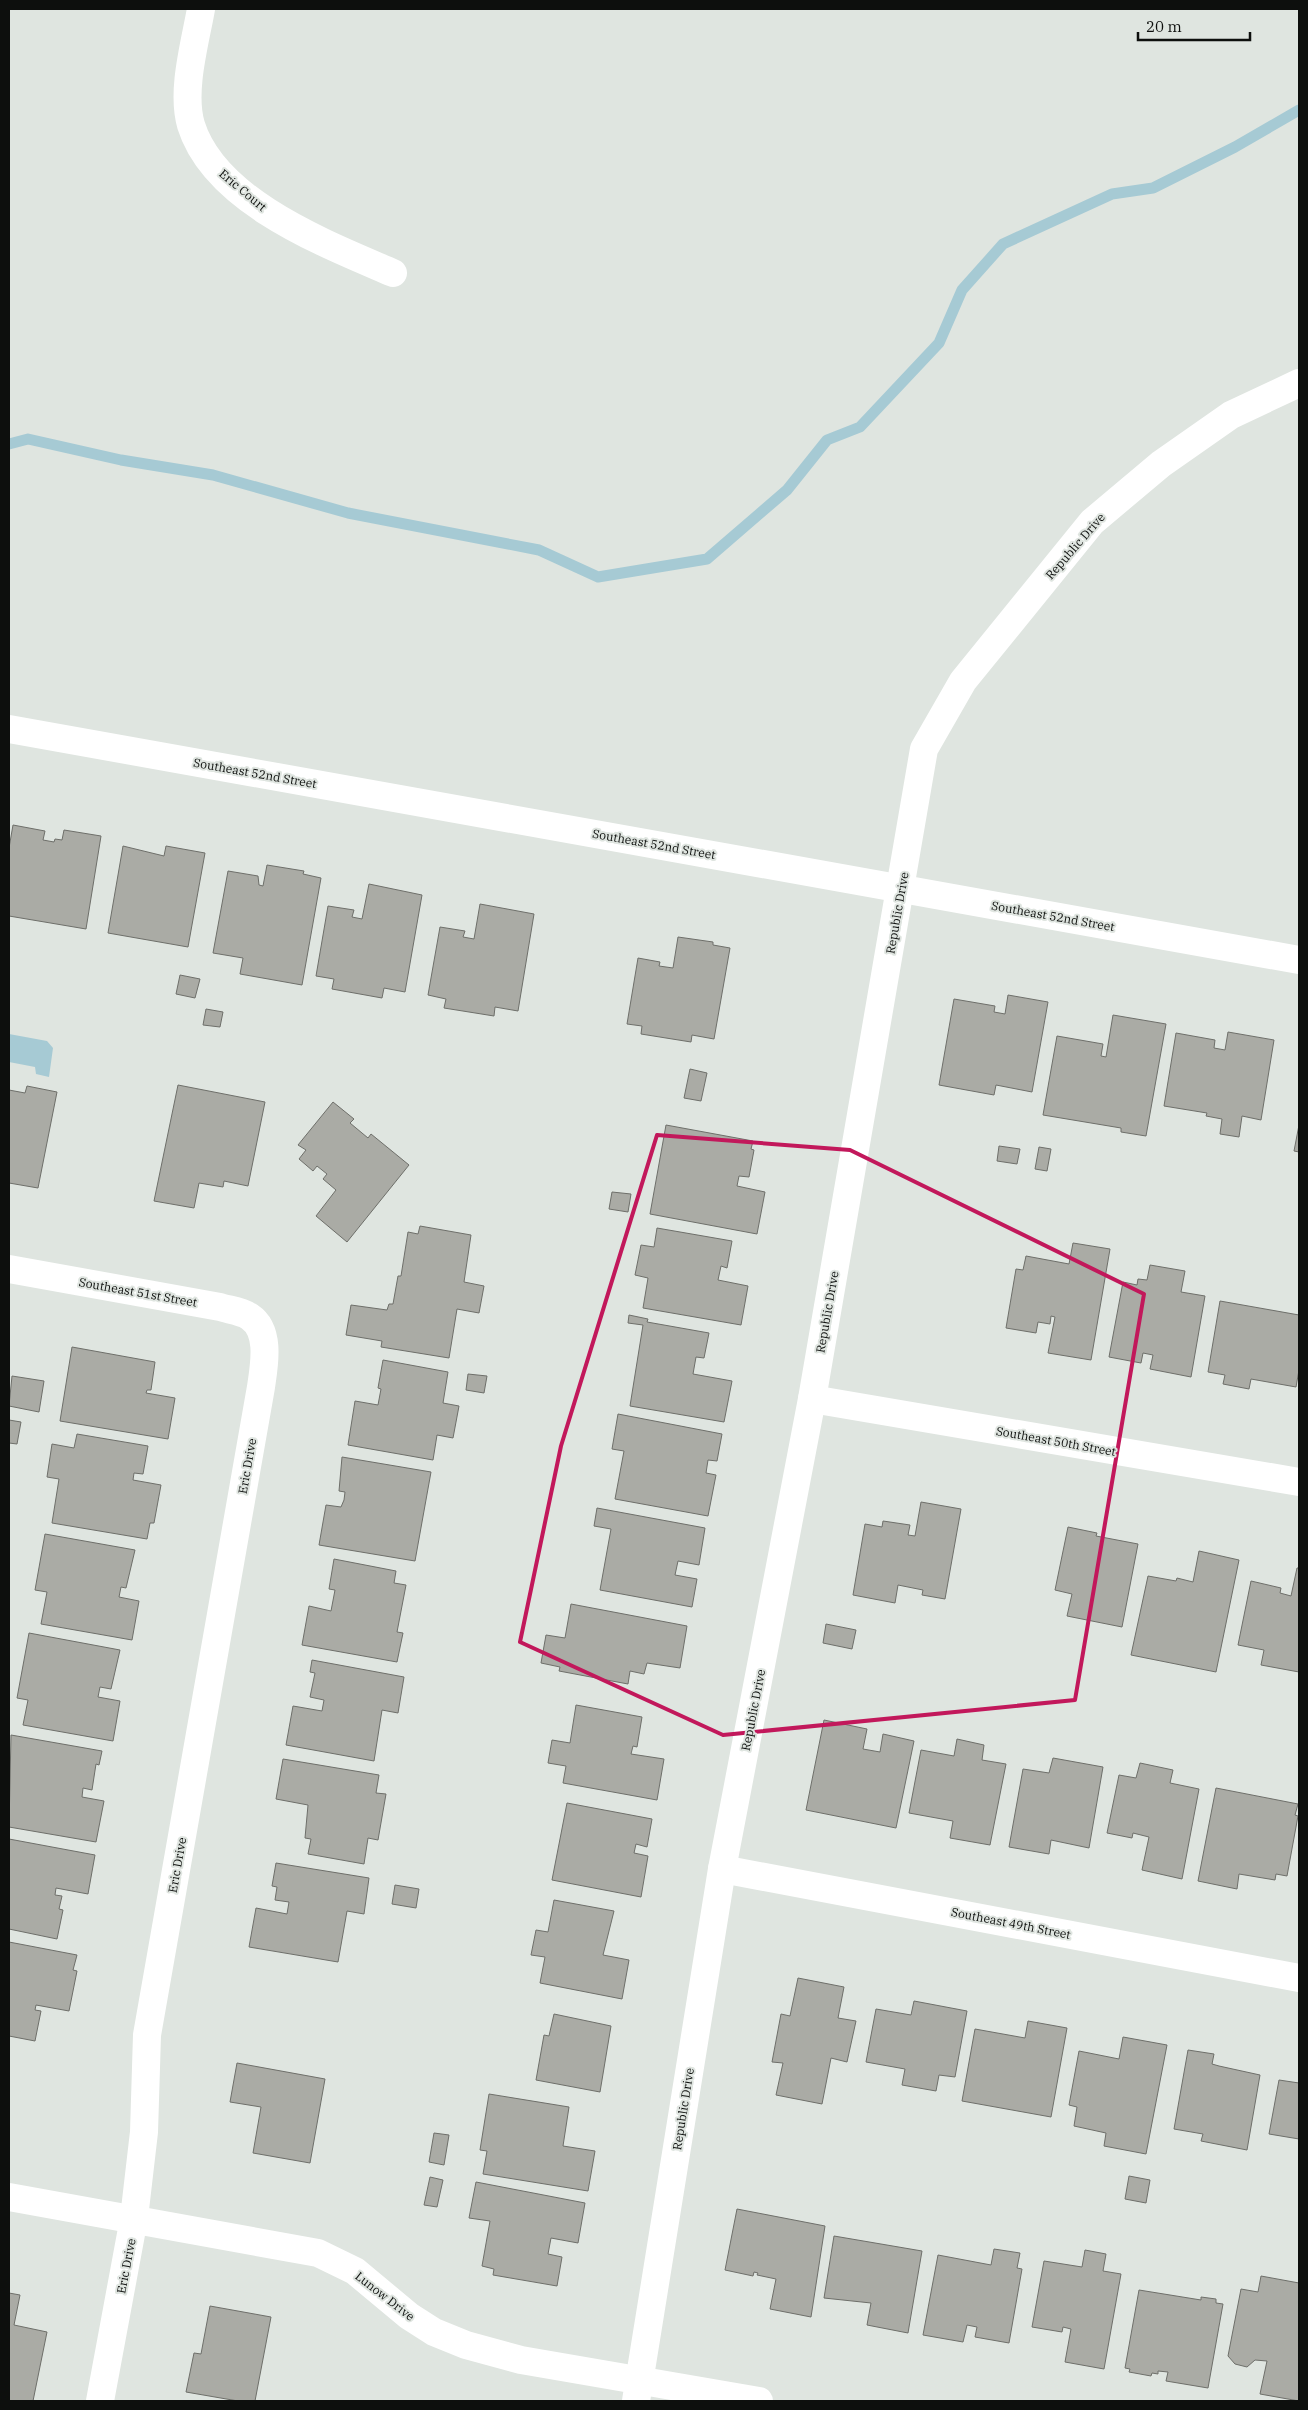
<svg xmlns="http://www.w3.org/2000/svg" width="1308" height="2410" font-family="'IBM Plex Serif',serif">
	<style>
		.water { fill: #a6cad4 }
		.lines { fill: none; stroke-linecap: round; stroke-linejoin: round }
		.stream { stroke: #a6cad4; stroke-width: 11 }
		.building { fill: #aaaba5; stroke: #6e6f6a }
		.street { stroke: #fff; stroke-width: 28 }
		.marked { fill: none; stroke: #c2185b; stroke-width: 4; stroke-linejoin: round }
		.labels { text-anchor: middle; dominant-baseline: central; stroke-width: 4; stroke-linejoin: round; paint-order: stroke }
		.street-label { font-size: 12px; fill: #0d0f0d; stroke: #dfe5e0 }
	</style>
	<rect width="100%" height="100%" fill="#dfe5e0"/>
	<!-- water -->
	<polygon class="water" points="9,1034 47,1041 53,1048 49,1077 36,1074 35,1067 9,1062"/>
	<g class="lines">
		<!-- stream -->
		<polyline class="stream" points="9,444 28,439 121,460 213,475 348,513 539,550 598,577 707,559 787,490 827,440 860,427 939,343 962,290 1003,244 1112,194 1153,188 1235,147 1299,110"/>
	</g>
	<!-- building -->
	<g class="building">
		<polygon points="13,825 45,831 43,840 54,842 55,839 62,840 64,830 101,836 86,929 9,916 9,848"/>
		<polygon points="123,846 164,856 166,846 205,853 188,947 108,933"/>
		<polygon points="267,865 304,871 303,874 321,878 302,985 240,974 243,958 213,953 228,871 258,876 259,885 263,886"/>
		<polygon points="369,884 422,895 405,992 384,988 382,998 332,989 334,979 316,976 328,906 354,910 352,917 362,919"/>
		<polygon points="480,904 534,914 518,1011 495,1007 494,1016 444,1008 446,999 428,995 440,927 465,931 463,937 474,939"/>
		<polygon points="678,937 713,942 713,945 730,948 714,1039 692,1035 691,1042 641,1034 642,1026 627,1024 638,958 660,962 659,966 673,968"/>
		<polygon points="180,975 200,979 195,998 176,994"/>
		<polygon points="1008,995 1048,1002 1032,1092 996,1085 994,1095 939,1085 954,999 995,1006 994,1012 1005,1014"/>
		<polygon points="206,1009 223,1012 220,1027 203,1025"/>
		<polygon points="1113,1015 1166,1024 1146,1136 1121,1132 1121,1128 1043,1115 1057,1036 1103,1044 1101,1056 1106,1057"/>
		<polygon points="1228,1032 1274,1040 1261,1120 1242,1116 1239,1137 1220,1134 1222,1119 1206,1116 1207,1113 1164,1106 1176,1033 1215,1040 1214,1048 1225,1050"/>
		<polygon points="690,1069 707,1073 701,1101 684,1098"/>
		<polygon points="178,1085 265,1102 248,1186 224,1181 223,1187 199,1183 194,1208 154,1201"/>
		<polygon points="27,1086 57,1092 38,1188 9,1183 9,1090 25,1093"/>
		<polygon points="333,1102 354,1119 350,1123 368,1138 371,1134 409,1165 347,1242 316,1216 336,1190 323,1179 327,1174 317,1166 313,1171 299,1159 306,1150 298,1145"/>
		<polygon points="666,1125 753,1141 751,1149 754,1150 749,1177 739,1176 737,1186 765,1192 757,1234 650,1214"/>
		<polygon points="1299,1125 1299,1152 1294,1151"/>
		<polygon points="999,1146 1020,1149 1017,1164 997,1161"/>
		<polygon points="1039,1147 1051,1149 1047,1171 1035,1169"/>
		<polygon points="612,1192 631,1194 628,1212 609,1209"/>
		<polygon points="420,1226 471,1235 464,1282 484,1286 479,1313 457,1309 449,1358 381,1347 382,1341 346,1335 351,1305 387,1310 389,1304 393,1304 398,1276 401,1276 408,1232 418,1234"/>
		<polygon points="657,1228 732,1241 727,1268 721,1266 718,1280 748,1286 741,1325 643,1308 648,1278 635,1275 641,1245 654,1247"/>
		<polygon points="1073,1243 1110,1249 1091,1360 1048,1353 1055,1317 1051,1316 1050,1324 1038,1322 1036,1333 1006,1328 1016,1269 1023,1270 1026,1256 1069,1264"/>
		<polygon points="1150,1265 1185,1271 1181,1292 1205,1296 1191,1377 1150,1369 1153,1355 1143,1353 1141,1363 1109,1357 1123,1282 1137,1285 1138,1279 1147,1280"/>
		<polygon points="1220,1301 1299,1315 1299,1370 1296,1387 1251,1379 1249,1389 1223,1384 1225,1375 1208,1372"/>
		<polygon points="629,1315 648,1319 647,1322 709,1333 704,1358 696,1357 693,1374 732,1381 724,1422 630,1406 643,1325 628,1323"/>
		<polygon points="72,1347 155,1362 151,1390 147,1390 146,1393 175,1398 168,1439 60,1421"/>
		<polygon points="383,1360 448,1372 443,1403 459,1406 453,1438 437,1435 433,1460 348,1445 355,1401 378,1405 381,1389 378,1388"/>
		<polygon points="468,1374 487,1376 484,1393 466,1390"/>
		<polygon points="12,1376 44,1381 39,1412 9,1406"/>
		<polygon points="618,1414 722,1434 717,1461 708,1460 706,1473 716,1475 708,1516 615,1499 624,1451 612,1449"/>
		<polygon points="9,1420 21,1422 17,1444 9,1443"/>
		<polygon points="77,1434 148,1446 143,1474 134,1473 133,1480 161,1485 154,1523 150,1523 147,1539 52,1523 59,1479 47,1477 52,1444 74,1448"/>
		<polygon points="342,1457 431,1472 415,1561 319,1545 326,1505 341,1507 344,1500 345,1492 339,1491"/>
		<polygon points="921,1502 961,1509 945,1599 922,1595 923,1590 898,1585 895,1603 853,1595 865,1524 882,1527 883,1521 910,1525 908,1535 915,1536"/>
		<polygon points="597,1508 705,1528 699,1565 678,1561 675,1575 697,1579 692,1607 600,1590 611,1529 594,1526"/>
		<polygon points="1068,1527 1097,1533 1096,1536 1138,1544 1122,1627 1067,1616 1072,1594 1055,1590"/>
		<polygon points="45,1534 135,1550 126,1588 121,1587 119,1597 139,1601 132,1640 41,1624 47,1592 35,1590"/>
		<polygon points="1199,1551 1239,1560 1216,1672 1131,1655 1148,1576 1176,1581 1177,1578 1193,1582"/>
		<polygon points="334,1559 396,1571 394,1583 406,1585 397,1632 403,1633 397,1662 302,1645 309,1606 331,1611 335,1590 329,1589"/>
		<polygon points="1297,1568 1299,1568 1299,1672 1261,1665 1264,1650 1238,1645 1251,1581 1281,1588 1280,1593 1291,1596"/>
		<polygon points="571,1604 687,1626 680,1668 647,1663 644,1674 630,1671 628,1684 559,1671 560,1667 541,1663 546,1635 565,1638"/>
		<polygon points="826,1624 856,1630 852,1649 823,1643"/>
		<polygon points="29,1633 120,1650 111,1689 100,1687 98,1697 120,1701 113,1741 23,1725 28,1700 17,1698"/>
		<polygon points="312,1660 404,1677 398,1713 382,1710 374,1761 286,1745 293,1706 322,1711 324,1700 310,1697 315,1673 310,1672"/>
		<polygon points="576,1705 642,1717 637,1747 633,1746 631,1754 664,1759 657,1800 563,1783 566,1766 548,1763 552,1740 570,1743"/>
		<polygon points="824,1720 867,1729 863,1749 880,1752 883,1734 914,1741 896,1828 806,1810"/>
		<polygon points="11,1735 102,1751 99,1765 96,1764 92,1790 83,1788 82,1797 104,1801 96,1842 9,1827"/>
		<polygon points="957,1739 984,1745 982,1760 1006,1764 990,1845 950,1838 953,1821 909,1813 921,1750 954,1756"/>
		<polygon points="1053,1758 1103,1767 1089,1848 1051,1840 1049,1854 1009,1847 1023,1769 1049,1773"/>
		<polygon points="283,1759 379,1775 376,1793 386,1794 378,1840 368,1838 364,1864 308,1854 311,1839 305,1838 308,1805 276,1799"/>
		<polygon points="1140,1763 1173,1770 1170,1783 1199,1789 1182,1879 1142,1870 1149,1837 1133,1833 1132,1838 1107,1833 1119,1775 1136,1778"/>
		<polygon points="1216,1788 1298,1804 1295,1815 1298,1816 1287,1876 1276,1874 1275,1880 1239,1874 1237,1889 1198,1881"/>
		<polygon points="567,1803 652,1819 647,1847 636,1844 634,1853 648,1856 641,1897 552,1880"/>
		<polygon points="9,1839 95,1855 88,1894 56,1888 55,1895 62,1896 59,1909 63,1910 57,1939 9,1929"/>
		<polygon points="276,1863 369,1878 364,1914 347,1911 338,1962 249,1947 256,1908 287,1914 289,1902 275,1900 277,1887 272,1886"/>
		<polygon points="395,1885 419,1889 416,1908 392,1904"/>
		<polygon points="554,1900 614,1911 603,1955 629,1960 622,1999 540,1983 545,1957 531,1955 536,1930 548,1932"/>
		<polygon points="9,1942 77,1955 73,1970 77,1971 69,2011 36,2005 35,2010 41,2011 35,2041 9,2036"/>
		<polygon points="798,1978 844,1987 838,2018 856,2021 847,2062 831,2058 822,2104 776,2095 783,2063 772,2062 781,2014 790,2016"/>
		<polygon points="914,2001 967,2011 955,2077 939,2075 936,2091 902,2085 905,2069 866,2062 876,2009 911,2015"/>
		<polygon points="554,2014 611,2026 600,2092 536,2080 544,2035 549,2036"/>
		<polygon points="1028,2021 1067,2028 1051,2117 962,2101 975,2029 1025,2038"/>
		<polygon points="1123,2037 1167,2045 1146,2154 1104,2146 1106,2133 1074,2126 1077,2107 1069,2105 1079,2051 1119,2059"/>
		<polygon points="1188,2050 1214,2054 1212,2064 1219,2066 1260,2075 1247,2150 1201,2141 1203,2134 1174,2129"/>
		<polygon points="237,2063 325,2079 310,2163 253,2153 261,2107 230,2102"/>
		<polygon points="1279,2080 1299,2083 1299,2139 1269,2134"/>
		<polygon points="489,2094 569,2107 563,2146 595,2151 588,2191 483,2174 487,2151 480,2150"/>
		<polygon points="434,2133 449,2135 444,2165 429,2162"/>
		<polygon points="1129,2176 1150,2180 1146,2203 1125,2199"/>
		<polygon points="430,2177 443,2180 437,2207 424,2205"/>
		<polygon points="476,2182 585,2203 578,2243 551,2238 548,2254 562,2257 557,2286 493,2275 494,2269 482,2266 490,2221 469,2218"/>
		<polygon points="737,2209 825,2226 811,2317 770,2309 776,2279 757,2275 758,2273 754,2272 753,2276 725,2270"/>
		<polygon points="834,2236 922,2251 908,2333 867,2325 871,2303 824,2298"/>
		<polygon points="994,2249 1020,2253 1017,2268 1022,2269 1009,2343 975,2337 977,2327 967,2325 963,2342 923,2335 938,2255 991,2265"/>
		<polygon points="1085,2250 1106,2254 1103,2271 1121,2274 1104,2369 1065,2362 1071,2329 1063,2327 1062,2332 1032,2327 1044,2261 1082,2267"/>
		<polygon points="1261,2276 1299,2283 1299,2401 1260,2394 1267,2361 1255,2360 1247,2367 1235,2364 1228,2356 1241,2289 1258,2292"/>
		<polygon points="1139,2290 1201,2300 1201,2297 1216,2299 1216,2303 1223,2304 1208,2388 1166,2381 1168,2372 1158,2371 1158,2374 1152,2373 1151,2376 1129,2372 1130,2369 1125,2368"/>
		<polygon points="9,2293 20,2295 14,2325 47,2332 33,2401 9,2401"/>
		<polygon points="210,2306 271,2317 255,2401 238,2401 186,2392 194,2353 201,2354"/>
	</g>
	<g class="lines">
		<!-- street -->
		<g class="street">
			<path d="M201,9c-6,34 -20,82 -10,116 24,77 135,119 202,148"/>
			<polyline points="9,729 1299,960"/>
			<path d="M9,1269l211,38c9,3 22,4 30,10 21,14 14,49 11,70l-114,648 -3,97 -10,86 -34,183"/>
			<polyline points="812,1399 1299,1482"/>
			<polyline points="722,1869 1299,1978"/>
			<polyline points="9,2197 318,2253 355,2271 409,2316 434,2332 466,2345 521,2360 759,2401"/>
			<polyline points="636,2401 722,1869 812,1399 924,749 963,681 1092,522 1161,464 1231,415 1299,383"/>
		</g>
	</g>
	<!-- marked area -->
	<path class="marked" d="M657,1135l193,15 294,144 -69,406 -352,35 -203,-93 41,-196z"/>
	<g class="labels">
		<!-- street labels -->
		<g class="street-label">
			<text transform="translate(243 190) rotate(40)">Eric Court</text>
			<text transform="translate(1075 546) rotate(-49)">Republic Drive</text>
			<text transform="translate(255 773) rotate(10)">Southeast 52nd Street</text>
			<text transform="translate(654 844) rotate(10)">Southeast 52nd Street</text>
			<text transform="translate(897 913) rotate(-80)">Republic Drive</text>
			<text transform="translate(1053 916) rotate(10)">Southeast 52nd Street</text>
			<text transform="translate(138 1292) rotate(10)">Southeast 51st Street</text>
			<text transform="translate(827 1312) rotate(-80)">Republic Drive</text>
			<text transform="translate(1056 1441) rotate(10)">Southeast 50th Street</text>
			<text transform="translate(247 1466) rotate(-80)">Eric Drive</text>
			<text transform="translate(753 1710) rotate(-79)">Republic Drive</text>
			<text transform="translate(177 1865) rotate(-80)">Eric Drive</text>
			<text transform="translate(1011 1923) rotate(11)">Southeast 49th Street</text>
			<text transform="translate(683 2109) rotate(-81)">Republic Drive</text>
			<text transform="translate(126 2266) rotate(-79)">Eric Drive</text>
			<text transform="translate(385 2296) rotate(38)">Lunow Drive</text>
		</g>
	</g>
	<!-- border -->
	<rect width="1308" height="2410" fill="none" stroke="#0d0f0d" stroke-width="20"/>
	<!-- scale -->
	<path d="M1138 32v8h112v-8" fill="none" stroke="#0d0f0d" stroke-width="2.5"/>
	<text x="1146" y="32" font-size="15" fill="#0d0f0d" stroke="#dfe5e0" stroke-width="4" paint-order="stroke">20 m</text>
</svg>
